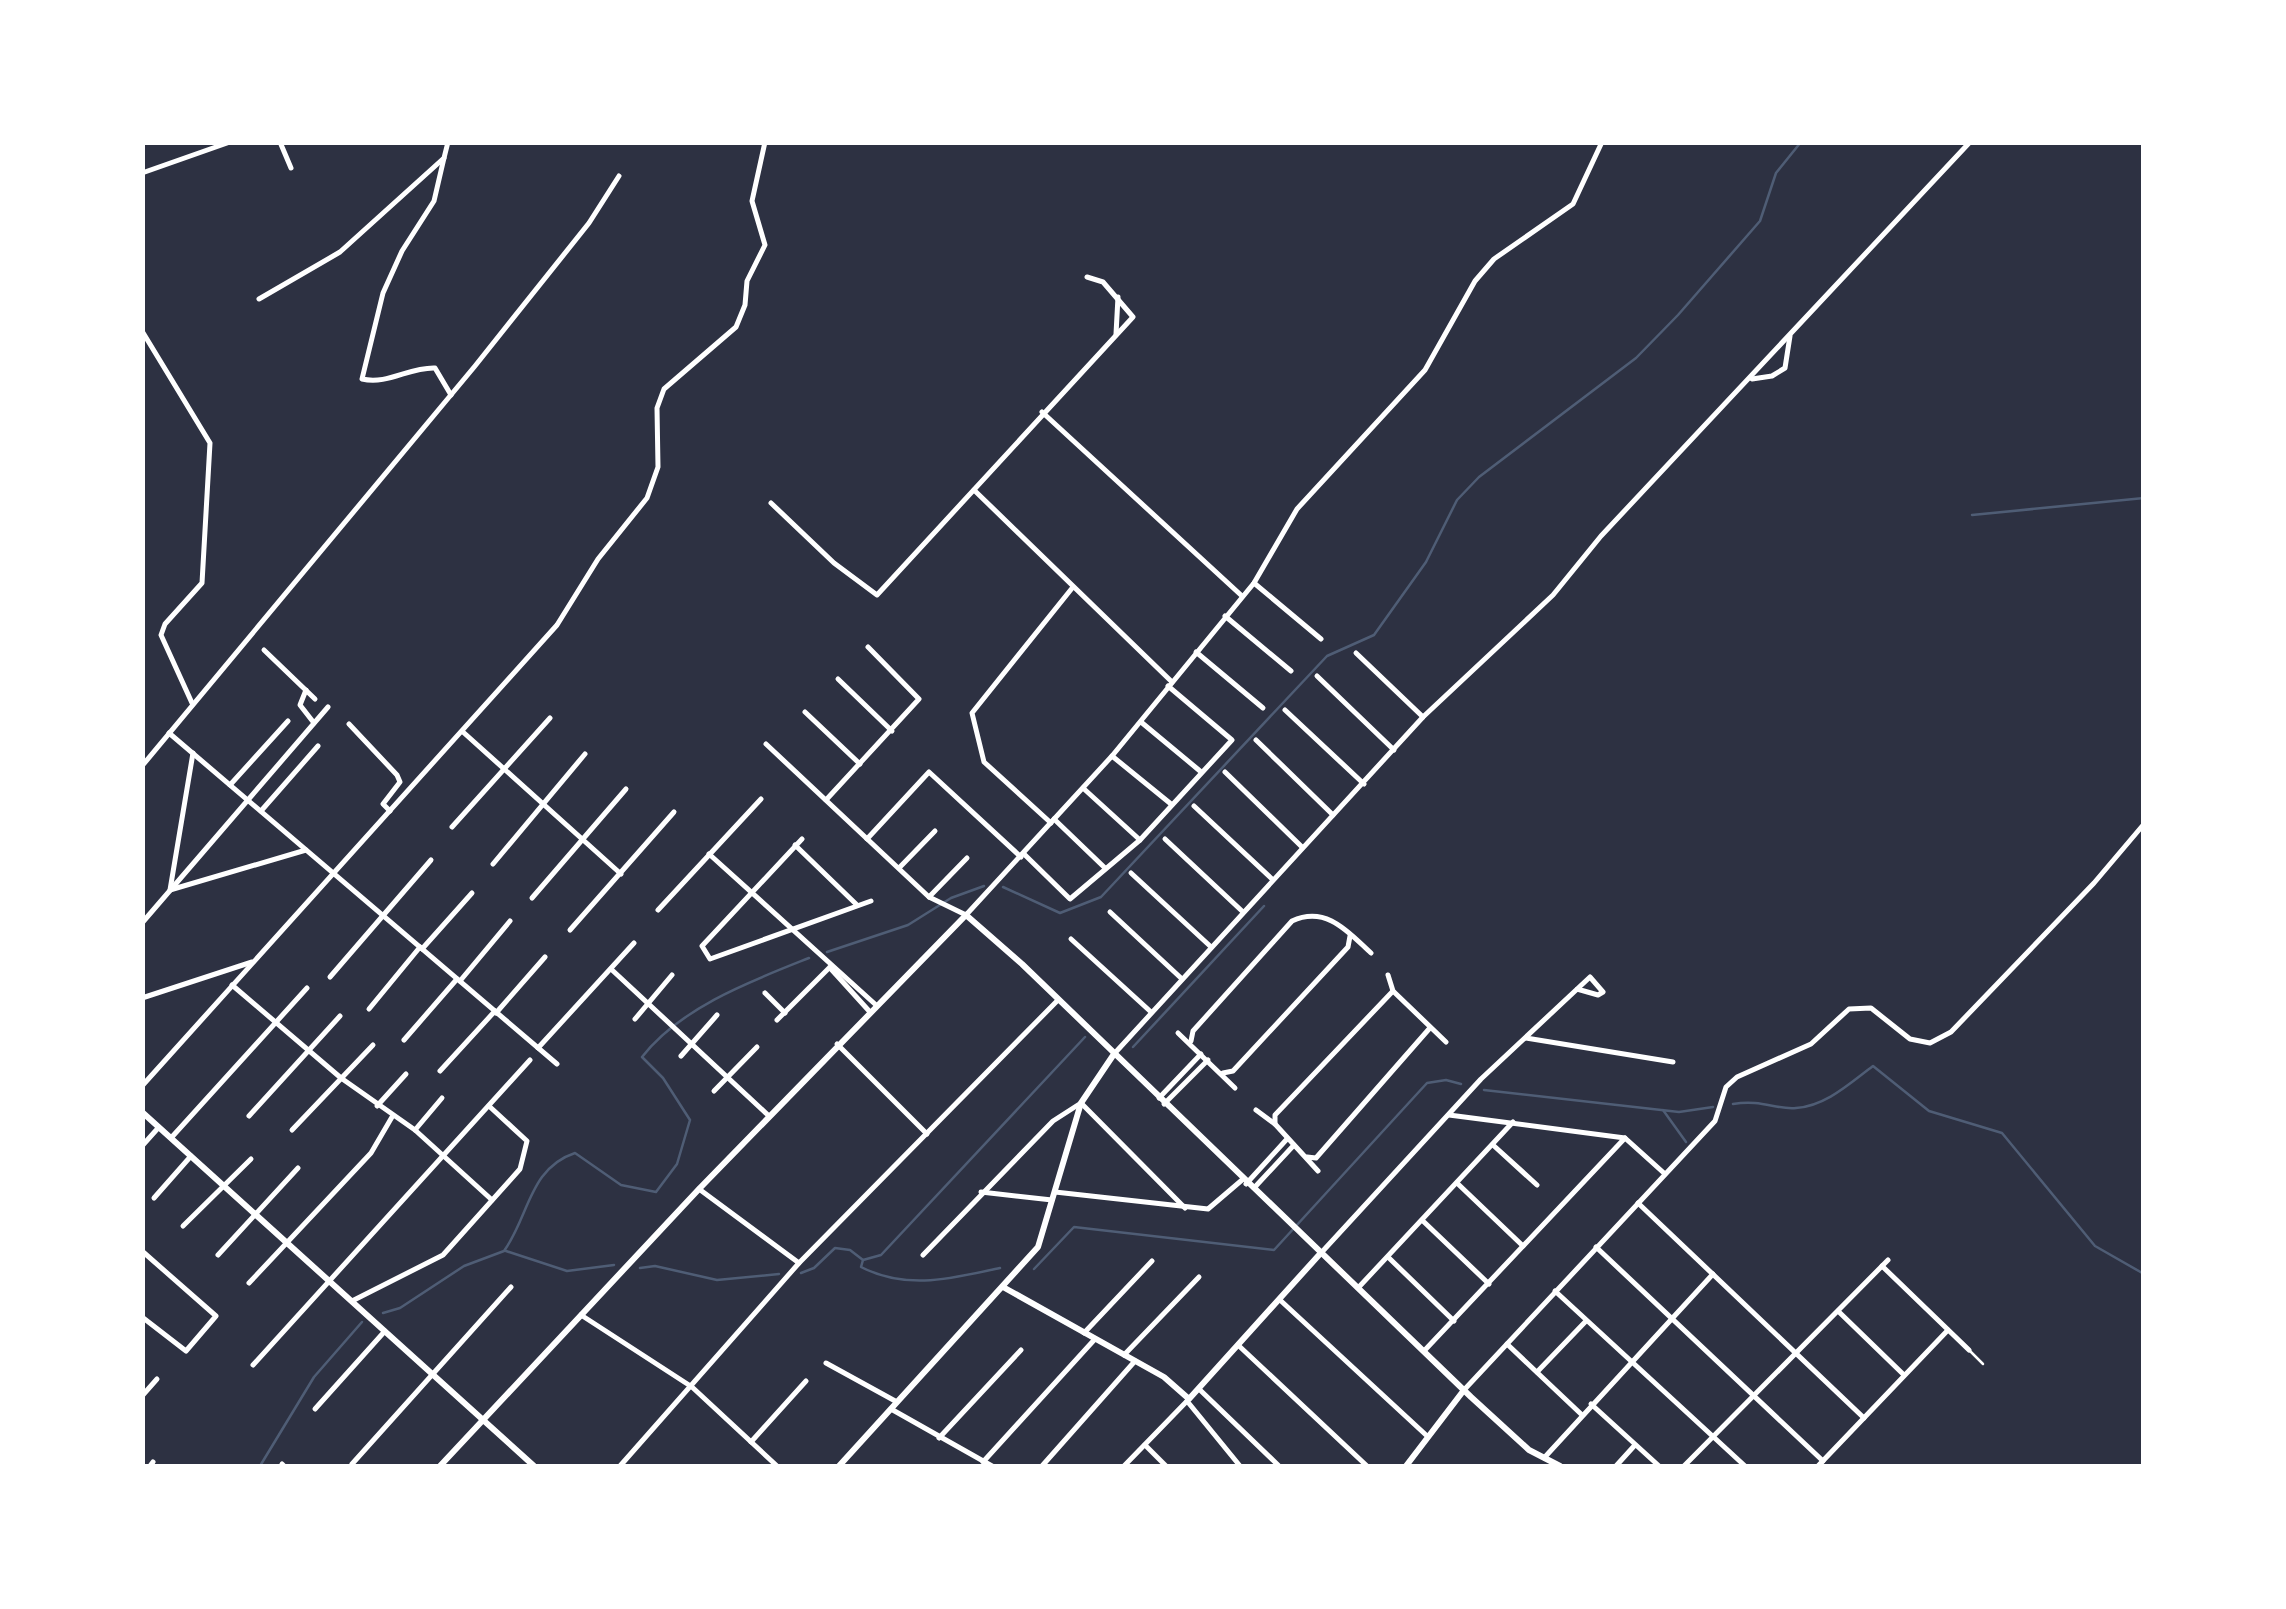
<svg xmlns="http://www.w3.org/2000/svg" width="2286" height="1609" font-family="'Roboto Condensed',sans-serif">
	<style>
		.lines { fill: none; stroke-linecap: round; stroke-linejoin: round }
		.stream { stroke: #4f5d75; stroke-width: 2.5 }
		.service { stroke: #fff; stroke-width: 2.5 }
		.minor { stroke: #fff; stroke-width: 5 }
		.tertiary { stroke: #fff; stroke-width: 6 }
	</style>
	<rect width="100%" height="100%" fill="#2d3142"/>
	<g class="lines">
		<!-- stream -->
		<g class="stream">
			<polyline points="1972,515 2144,498"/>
			<polyline points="1003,887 1060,913 1101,897 1327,656 1374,635 1426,562 1457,500 1479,477 1636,358 1678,315 1760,221 1776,173 1801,142"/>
			<polyline points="827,952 908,925 951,898 984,886"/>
			<polyline points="1133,1047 1264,906"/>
			<polyline points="1484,1090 1679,1112 1713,1107"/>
			<path d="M1733,1104c29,-5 43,6 63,4 30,-2 54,-25 77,-42l56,45 73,22 93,113 49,28"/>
			<polyline points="1663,1110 1686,1142"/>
			<polyline points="506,1251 567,1271 614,1265"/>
			<polyline points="863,1260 881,1255 1085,1037"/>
			<polyline points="640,1268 655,1266 717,1280 779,1274"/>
			<polyline points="1034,1269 1074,1227 1274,1250 1427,1083 1446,1080 1461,1084"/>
			<path d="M801,1273l13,-5 21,-20 15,2 13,10 -2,7c47,24 92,11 139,1"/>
			<path d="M383,1313l17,-5 64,-42 40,-15c25,-34 25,-83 71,-98l46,32 35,7 21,-28 13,-44 -27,-42 -21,-21c39,-50 109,-76 167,-99"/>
			<polyline points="260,1466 314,1377 362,1322"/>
		</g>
		<!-- service -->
		<polyline class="service" points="1970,1351 1983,1364"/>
		<!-- minor -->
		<g class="minor">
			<polyline points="280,142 291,168"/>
			<path d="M444,158l-10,43 -32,50 -19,42 -21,86c26,6 47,-12 73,-11l16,27"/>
			<polyline points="142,173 230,142"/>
			<polyline points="259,299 340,252 444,158 448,142"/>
			<polyline points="142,331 210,443 202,583 165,624 161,635 192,703"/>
			<polyline points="1116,334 1118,297"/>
			<polyline points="1752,379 1772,376 1785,368 1790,336"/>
			<polyline points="1042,412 1242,596"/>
			<polyline points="974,490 1172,682"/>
			<polyline points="771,503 834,563 877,595 1133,317 1103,282 1087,277"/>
			<polyline points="1254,583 1321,639"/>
			<polyline points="1225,616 1291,671"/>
			<polyline points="264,650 315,699"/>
			<polyline points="1196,652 1263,708"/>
			<polyline points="1356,653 1423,717"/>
			<polyline points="1317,676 1394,750"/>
			<polyline points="838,679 892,731"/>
			<polyline points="306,690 300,705 314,723"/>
			<polyline points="1285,710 1364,784"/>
			<polyline points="805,712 860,764"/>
			<polyline points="1141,722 1200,771"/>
			<polyline points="349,724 397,775 400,782 383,804 390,811"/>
			<polyline points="463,732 621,874"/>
			<polyline points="169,733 557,1064"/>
			<polyline points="1256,740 1333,815"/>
			<polyline points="766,744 929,897 966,915 1112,756 1254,583 1297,509 1425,370 1475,281 1494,259 1573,204 1602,142"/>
			<polyline points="193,753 170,890 306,850"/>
			<polyline points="1112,756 1171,804"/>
			<polyline points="142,766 475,366 589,223 619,176"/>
			<polyline points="1225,772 1302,847"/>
			<polyline points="230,785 288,721"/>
			<polyline points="1083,788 1140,840"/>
			<polyline points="826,800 919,699 868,647"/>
			<polyline points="1194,806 1272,879"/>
			<polyline points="261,811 318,746"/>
			<polyline points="1054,819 1105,868"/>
			<polyline points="1051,823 984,762 972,713 1073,587"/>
			<polyline points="452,827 550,718"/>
			<polyline points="802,839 702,946 710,959 871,901"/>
			<polyline points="867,839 929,772 1021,857"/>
			<polyline points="1165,839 1243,912"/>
			<polyline points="795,845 857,905"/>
			<polyline points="709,854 876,1005"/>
			<polyline points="1024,854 1070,899 1140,840 1232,740 1168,686"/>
			<polyline points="493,864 585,754"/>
			<polyline points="899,868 935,831"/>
			<polyline points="1131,873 1210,946"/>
			<polyline points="929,897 967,858"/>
			<polyline points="532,898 626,789"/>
			<polyline points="658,910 761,799"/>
			<polyline points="1110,912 1182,979"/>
			<polyline points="142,923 328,707"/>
			<polyline points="570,930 674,812"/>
			<polyline points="1071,939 1151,1012"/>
			<polyline points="422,949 472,893"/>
			<polyline points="611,969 769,1116"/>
			<polyline points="831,969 870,1012"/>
			<polyline points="1388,975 1393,991 1446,1042"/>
			<polyline points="330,977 431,860"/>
			<polyline points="460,981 510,921"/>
			<polyline points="232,985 341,1078 415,1130 492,1200"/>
			<polyline points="765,993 785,1013"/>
			<polyline points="142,998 252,962"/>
			<polyline points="369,1009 420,947"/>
			<polyline points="496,1013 545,957"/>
			<polyline points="635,1019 672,975"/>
			<polyline points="777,1020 830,967"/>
			<polyline points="1178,1033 1235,1088"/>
			<polyline points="1526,1038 1673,1062"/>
			<polyline points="404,1040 457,979"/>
			<path d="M1191,1041l2,-10 99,-110c35,-16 57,12 79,32"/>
			<polyline points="837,1044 927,1134"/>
			<polyline points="538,1048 634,943"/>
			<polyline points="1114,1054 1423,717 1553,595 1601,536 1970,142"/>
			<polyline points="681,1056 717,1015"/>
			<polyline points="440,1071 495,1011"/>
			<polyline points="1223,1073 1233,1071 1348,947 1350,936"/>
			<polyline points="142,1086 557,625 598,559 647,498 658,467 657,408 664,389 736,327 745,305 747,281 765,245 752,201 765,142"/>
			<polyline points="714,1091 757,1047"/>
			<polyline points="1159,1098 1201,1054"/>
			<polyline points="1164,1104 1208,1060"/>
			<polyline points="377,1106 406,1074"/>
			<polyline points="1256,1110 1275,1124 1318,1171"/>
			<polyline points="1449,1115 1625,1138 1665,1174"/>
			<polyline points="249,1116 340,1016"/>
			<polyline points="1275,1124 1275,1115 1393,991"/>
			<polyline points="292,1130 373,1045"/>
			<polyline points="415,1130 442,1098"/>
			<polyline points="171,1138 307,988"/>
			<polyline points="1493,1145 1537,1185"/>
			<polyline points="142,1146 159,1127"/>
			<polyline points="1307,1157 1316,1158 1429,1029"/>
			<polyline points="1457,1183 1523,1246"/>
			<polyline points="1246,1184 1287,1139"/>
			<polyline points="1254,1188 1294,1145"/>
			<polyline points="699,1189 799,1263"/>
			<polyline points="981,1192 1052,1200"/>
			<polyline points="1055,1192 1208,1209 1242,1180"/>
			<polyline points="154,1198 191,1156"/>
			<polyline points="1638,1203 1864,1418"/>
			<polyline points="1423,1221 1489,1284"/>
			<polyline points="183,1226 251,1159"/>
			<polyline points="1596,1247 1823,1461"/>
			<polyline points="142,1251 216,1316 186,1351 142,1317"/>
			<polyline points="1321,1253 1481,1079 1590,977 1603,992 1598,995 1577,989"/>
			<polyline points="218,1255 298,1168"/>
			<polyline points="923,1255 1053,1121 1081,1103 1185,1208"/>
			<polyline points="1388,1257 1454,1321"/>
			<polyline points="1882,1266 1969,1350"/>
			<polyline points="249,1283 371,1153 392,1117"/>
			<polyline points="1358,1288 1513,1122"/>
			<polyline points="1555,1291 1745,1466"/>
			<polyline points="1280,1300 1426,1435"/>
			<polyline points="352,1301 443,1255 520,1169 527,1141 489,1106"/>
			<polyline points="1838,1311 1904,1375"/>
			<polyline points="581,1315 692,1387 777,1466"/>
			<polyline points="1084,1333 1152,1261"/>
			<polyline points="1507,1344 1581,1414"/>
			<polyline points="1238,1345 1367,1466"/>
			<polyline points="1424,1351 1625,1138"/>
			<polyline points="1124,1355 1199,1277"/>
			<polyline points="826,1363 897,1402"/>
			<polyline points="253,1365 530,1060"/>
			<polyline points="1537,1372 1586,1321"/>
			<polyline points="1199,1389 1279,1466"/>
			<polyline points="1464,1390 1715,1121 1726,1087 1737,1077 1811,1044 1849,1009 1871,1008 1910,1039 1930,1043 1951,1032 2094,883 2144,824"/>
			<polyline points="142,1396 157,1379"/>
			<polyline points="1187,1401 1240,1466"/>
			<polyline points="1591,1404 1659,1466"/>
			<polyline points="315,1409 385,1331"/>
			<polyline points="891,1409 992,1466"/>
			<polyline points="939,1438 1021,1350"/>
			<polyline points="751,1442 806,1381"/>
			<polyline points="1145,1445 1166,1466"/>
			<polyline points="1544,1458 1713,1274"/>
			<polyline points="983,1462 1095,1339"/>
			<polyline points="282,1464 284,1466"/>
			<polyline points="352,1464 511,1287"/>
			<polyline points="150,1466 153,1462"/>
			<polyline points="620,1466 799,1263 1058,1000"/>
			<polyline points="1042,1466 1135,1361"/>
			<polyline points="1124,1466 1189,1399"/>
			<polyline points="1616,1466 1635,1445"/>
			<polyline points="1684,1466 1888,1260"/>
			<polyline points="1818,1466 1948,1330"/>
		</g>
		<!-- tertiary -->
		<g class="tertiary">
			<polyline points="142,1112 534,1466"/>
			<polyline points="1003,1287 1164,1377 1189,1399 1319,1255"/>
			<polyline points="440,1466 699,1189 966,915 1022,964 1471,1397 1529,1450 1560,1466"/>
			<polyline points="839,1466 1038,1247 1081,1103 1114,1054"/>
			<polyline points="1406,1466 1464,1390"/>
		</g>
	</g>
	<!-- border -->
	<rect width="2286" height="1609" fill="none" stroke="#ffffff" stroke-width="290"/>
</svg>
